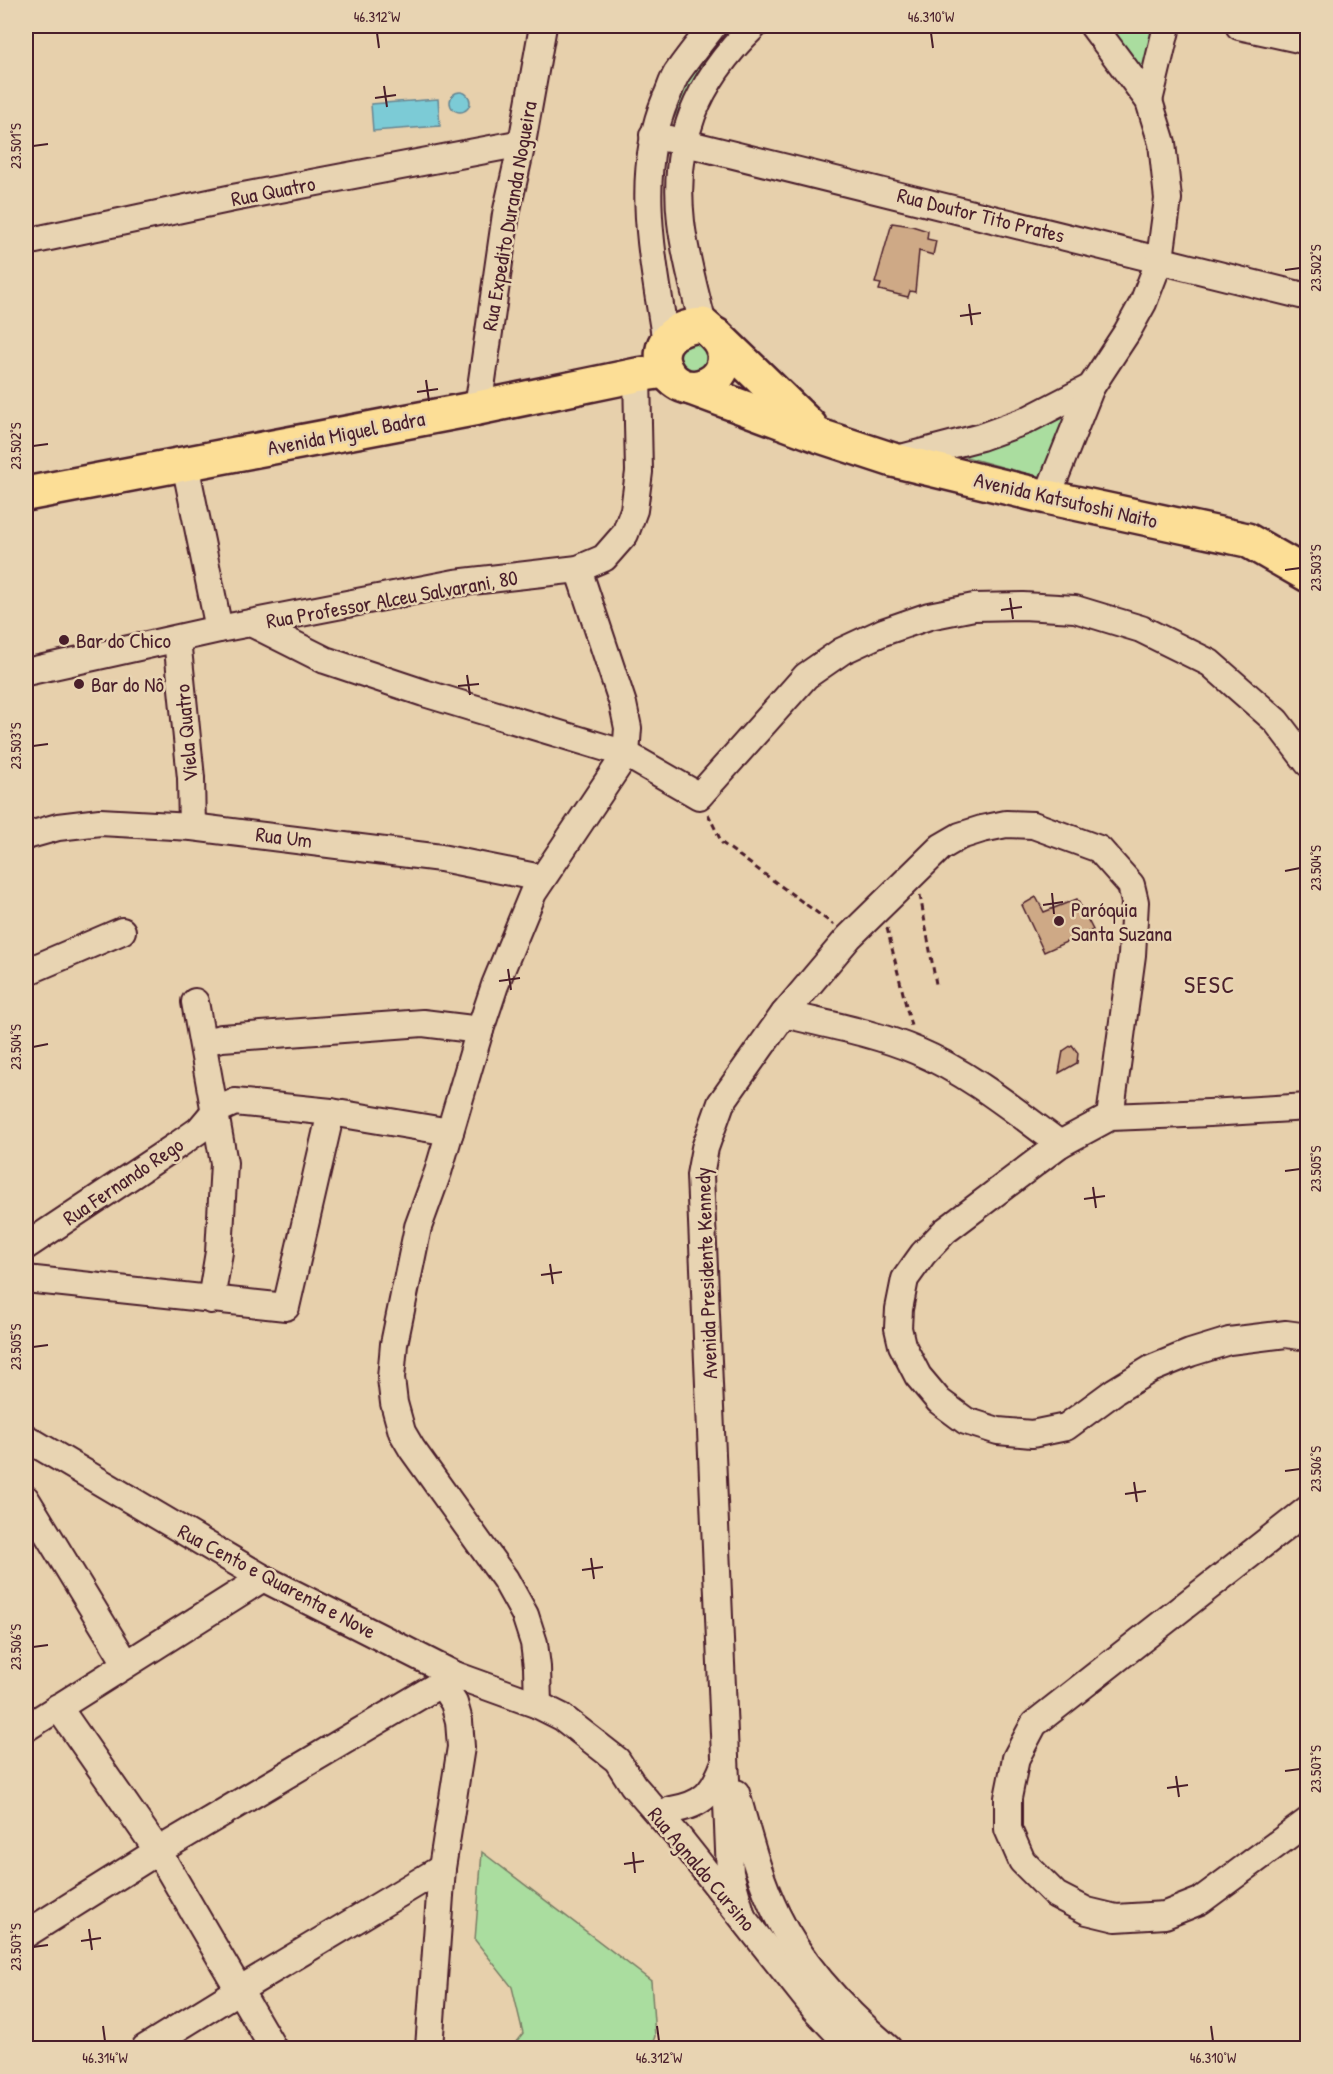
<svg xmlns="http://www.w3.org/2000/svg" width="1333" height="2074" font-family="'Patrick Hand',sans-serif">
	<style>
		.green { fill: #aadd9f; stroke: #7a7e65; stroke-width: 1.5 }
		.water { fill: #7bcbd6; stroke: #678692; stroke-width: 1.5 }
		.building { fill: #cea986; stroke: #4a1f2b; stroke-width: 1.5 }
		.lines { fill: none; stroke-linecap: round; stroke-linejoin: round }
		.minor-casing { stroke: #4a1f2b; stroke-width: 30 }
		.major-casing { stroke: #4a1f2b; stroke-width: 38 }
		.path { stroke: #4a1f2b; stroke-width: 3; stroke-dasharray: 6 4.5; stroke-linecap: butt }
		.minor { stroke: #e8d4b2; stroke-width: 26 }
		.major { stroke: #fcde96; stroke-width: 33 }
		.ticks { fill: none; stroke: #4a1f2b; stroke-width: 2 }
		.poi-dot { fill: #4a1f2b; stroke: #e8d4b2; stroke-width: 2 }
		.labels { text-anchor: middle; dominant-baseline: central; stroke-width: 5; stroke-linejoin: round; paint-order: stroke }
		.street-label { font-size: 21px; fill: #4a1f2b; stroke: #e8d4b2 }
		.poi-label { font-size: 21px; fill: #4a1f2b; stroke: #e8d4b2; text-anchor: start }
		.quarter-label { font-size: 24px; letter-spacing: 1.5px; fill: #4a1f2b; stroke: #e8d4b2 }
		.neatline { fill: none; stroke: #4a1f2b; stroke-width: 2 }
		.ticks-label { font-size: 15px; text-anchor: middle; fill: #4a1f2b }
	</style>
	<rect width="100%" height="100%" fill="#e7d0ac"/>
	<filter id="ink" filterUnits="userSpaceOnUse"><feTurbulence type="fractalNoise" baseFrequency=".0167" numOctaves="2"/><feDisplacementMap in="SourceGraphic" scale="12" xChannelSelector="R" yChannelSelector="G"/><feConvolveMatrix kernelMatrix="1 2 1 2 8 2 1 2 1" color-interpolation-filters="sRGB"/></filter>
	<g filter="url(#ink)">
		<!-- green -->
		<g class="green">
			<polygon points="721,26 731,26 711,52 671,123 664,120 672,99"/>
			<polygon points="1103,26 1155,26 1143,73"/>
			<polygon points="678,342 707,343 710,367 685,376 674,347"/>
			<polygon points="1072,411 1045,479 959,455 1019,438"/>
			<polygon points="482,1852 651,1981 655,2036 651,2048 511,2048 523,2033 512,1987 475,1940"/>
		</g>
		<!-- water -->
		<g class="water">
			<circle cx="460" cy="102" r="10"/>
			<polygon points="438,99 440,126 373,131 371,104"/>
		</g>
		<!-- building -->
		<g class="building">
			<polygon points="892,223 912,226 928,231 927,239 936,241 933,255 919,251 915,292 910,291 908,297 879,290 881,284 875,283"/>
			<polygon points="1036,897 1044,912 1077,899 1093,930 1044,952 1022,905"/>
			<polygon points="1072,1045 1078,1053 1077,1063 1059,1073 1063,1051"/>
		</g>
		<g class="lines">
			<defs>
				<g id="minor">
					<polyline points="1239,26 1308,41"/>
					<polyline points="1149,101 1167,26"/>
					<polyline points="653,135 1308,297"/>
					<polyline points="26,242 233,198 522,143"/>
					<path d="M703,325c-8,-34 -18,-68 -22,-103 -9,-81 15,-140 73,-196"/>
					<path d="M666,343c-12,-80 -33,-167 0,-245 4,-8 6,-17 11,-25 11,-16 24,-32 36,-47"/>
					<polyline points="478,408 506,214 522,143 543,26"/>
					<polyline points="893,460 981,437 1025,421 1091,387 1127,332 1143,303 1160,259 1168,199 1162,143 1149,101 1093,26"/>
					<polyline points="185,464 219,629"/>
					<polyline points="1047,497 1091,387"/>
					<polyline points="251,623 325,660 424,693 626,754 699,796 806,676 842,651 883,632 929,616 974,607 1023,606 1075,609 1141,629 1210,663 1276,721 1308,763"/>
					<polyline points="177,639 191,778 192,827"/>
					<polyline points="26,672 219,629 455,583 578,569 604,558 625,534 634,510 639,472 637,375"/>
					<polyline points="26,836 58,827 100,822 192,827 441,858 541,878"/>
					<polyline points="26,972 122,931"/>
					<polyline points="195,1002 224,1163 219,1252 211,1300"/>
					<path d="M784,1014c45,11 91,19 133,37 52,22 98,60 143,93"/>
					<polyline points="203,1042 222,1038 423,1023 480,1030"/>
					<polyline points="1308,1107 1209,1113 1110,1117 1060,1144 945,1231 923,1254 905,1279 899,1309 898,1328 902,1345 918,1376 939,1401 966,1421 998,1431 1032,1434 1066,1427 1115,1391 1151,1369 1190,1353 1229,1341 1286,1334 1308,1337"/>
					<polyline points="26,1246 179,1144 199,1130 215,1111 235,1102 331,1112 450,1132"/>
					<polyline points="26,1279 286,1307 331,1112"/>
					<polyline points="26,1438 263,1578 455,1675 538,1705 562,1717 617,1760 633,1785 680,1839 814,2008 852,2048"/>
					<polyline points="26,1499 126,1663"/>
					<polyline points="1308,1509 1034,1724 1016,1758 1008,1798 1008,1829 1022,1861 1056,1895 1087,1911 1116,1918 1165,1915 1200,1901 1308,1821"/>
					<polyline points="538,1705 537,1667 534,1643 525,1615 505,1579 412,1449 402,1432 394,1403 391,1378 394,1344 418,1227 438,1172 480,1030 495,985 533,893 626,754 628,728 623,704 578,569"/>
					<polyline points="58,1707 158,1851 273,2048"/>
					<polyline points="26,1728 263,1578"/>
					<path d="M736,1793c12,41 22,84 41,122 24,50 69,97 111,133"/>
					<path d="M671,1810c33,-5 43,-18 54,-48"/>
					<polyline points="742,1916 730,1873 700,1175 705,1148 721,1103 784,1014 849,937 941,847 960,836 982,829 1006,824 1033,825 1099,849 1131,885 1135,902 1132,955 1110,1117"/>
					<polyline points="26,1934 158,1851 455,1675"/>
					<polyline points="145,2048 239,1990 442,1868"/>
					<polyline points="429,2048 442,1868 461,1747 459,1721 454,1703 441,1683"/>
				</g>
				<g id="major">
					<path d="M703,325c12,10 24,20 21,38 -2,9 -8,17 -17,21 -40,20 -75,-54 -4,-59z"/>
					<polyline points="716,335 810,426"/>
					<polyline points="691,388 820,436 893,460 1047,497 1247,540 1308,575"/>
					<polyline points="26,494 478,408 637,375 666,371"/>
				</g>
			</defs>
			<!-- minor casing -->
			<use href="#minor" class="minor-casing"/>
			<!-- major casing -->
			<use href="#major" class="major-casing"/>
			<!-- path -->
			<g class="path">
				<polyline points="708,814 722,843 834,925"/>
				<polyline points="920,895 936,984"/>
				<polyline points="887,928 911,1026"/>
			</g>
			<!-- minor -->
			<use href="#minor" class="minor"/>
			<!-- major -->
			<use href="#major" class="major"/>
		</g>
	</g>
	<!-- ticks -->
	<path class="ticks" d="M377,33l2,15M931,33l2,15M384,86l3,21M375,98l21,-3M33,146l15,-2M1285,270l15,-2M969,304l3,21M960,316l21,-3M426,380l3,21M417,392l21,-3M33,446l15,-2M1285,570l15,-2M1010,598l3,21M1001,610l21,-3M467,675l3,20M458,686l21,-2M33,746l15,-2M1285,871l15,-3M1052,893l2,21M1043,905l20,-3M508,969l3,21M499,981l21,-3M33,1047l15,-3M1285,1171l15,-2M1093,1187l3,21M1084,1199l21,-3M550,1264l3,20M541,1275l21,-3M33,1347l15,-2M1285,1471l15,-2M1134,1482l3,20M1125,1494l21,-3M591,1558l3,21M582,1570l21,-3M33,1647l15,-2M1285,1771l15,-2M1176,1776l3,21M1167,1788l21,-3M633,1852l2,21M624,1864l20,-3M89,1929l3,21M81,1941l20,-3M33,1947l15,-2M103,2026l2,15M657,2026l2,15M1211,2026l2,15"/>
	<!-- markers -->
	<g class="poi-dot">
		<circle cx="64" cy="640" r="6"/>
		<circle cx="79" cy="684" r="6"/>
		<circle cx="1059" cy="921" r="6"/>
	</g>
	<g class="labels">
		<!-- street labels -->
		<g class="street-label">
			<text transform="translate(273 191) rotate(-11)">Rua Quatro</text>
			<text transform="translate(981 215) rotate(14)">Rua Doutor Tito Prates</text>
			<text transform="translate(509 216) rotate(-80)">Rua Expedito Duranda Nogueira</text>
			<text transform="translate(346 433) rotate(-11)">Avenida Miguel Badra</text>
			<text transform="translate(1066 500) rotate(13)">Avenida Katsutoshi Naito</text>
			<text transform="translate(392 599) rotate(-10)">Rua Professor Alceu Salvarani, 80</text>
			<text transform="translate(186 733) rotate(-95)">Viela Quatro</text>
			<text transform="translate(284 837) rotate(7)">Rua Um</text>
			<text transform="translate(123 1181) rotate(-34)">Rua Fernando Rego</text>
			<text transform="translate(706 1273) rotate(-92)">Avenida Presidente Kennedy</text>
			<text transform="translate(277 1581) rotate(28)">Rua Cento e Quarenta e Nove</text>
			<text transform="translate(702 1869) rotate(50)">Rua Agnaldo Cursino</text>
		</g>
		<!-- poi labels -->
		<g class="poi-label">
			<text x="76" y="640">Bar do Chico</text>
			<text x="91" y="684">Bar do Nô</text>
			<text x="1071" y="909">Paróquia<tspan x="1071" dy="24">Santa Suzana</tspan></text>
		</g>
		<!-- quarter labels -->
		<g class="quarter-label">
			<text x="1210" y="984">SESC</text>
		</g>
	</g>
	<!-- margin -->
	<rect width="1333" height="2074" fill="none" stroke="#e8d4b2" stroke-width="66"/>
	<rect x="33" y="33" width="1267" height="2008" class="neatline"/>
	<g class="ticks-label">
		<text x="377" y="22">46.312°W</text>
		<text x="931" y="22">46.310°W</text>
		<text transform="translate(16 146) rotate(-90)" y="5">23.501°S</text>
		<text transform="translate(1316 268) rotate(-90)" y="5">23.502°S</text>
		<text transform="translate(16 446) rotate(-90)" y="5">23.502°S</text>
		<text transform="translate(1316 568) rotate(-90)" y="5">23.503°S</text>
		<text transform="translate(16 746) rotate(-90)" y="5">23.503°S</text>
		<text transform="translate(1316 868) rotate(-90)" y="5">23.504°S</text>
		<text transform="translate(16 1047) rotate(-90)" y="5">23.504°S</text>
		<text transform="translate(1316 1169) rotate(-90)" y="5">23.505°S</text>
		<text transform="translate(16 1347) rotate(-90)" y="5">23.505°S</text>
		<text transform="translate(1316 1469) rotate(-90)" y="5">23.506°S</text>
		<text transform="translate(16 1647) rotate(-90)" y="5">23.506°S</text>
		<text transform="translate(1316 1769) rotate(-90)" y="5">23.507°S</text>
		<text transform="translate(16 1947) rotate(-90)" y="5">23.507°S</text>
		<text x="105" y="2063">46.314°W</text>
		<text x="659" y="2063">46.312°W</text>
		<text x="1213" y="2063">46.310°W</text>
	</g>
</svg>
